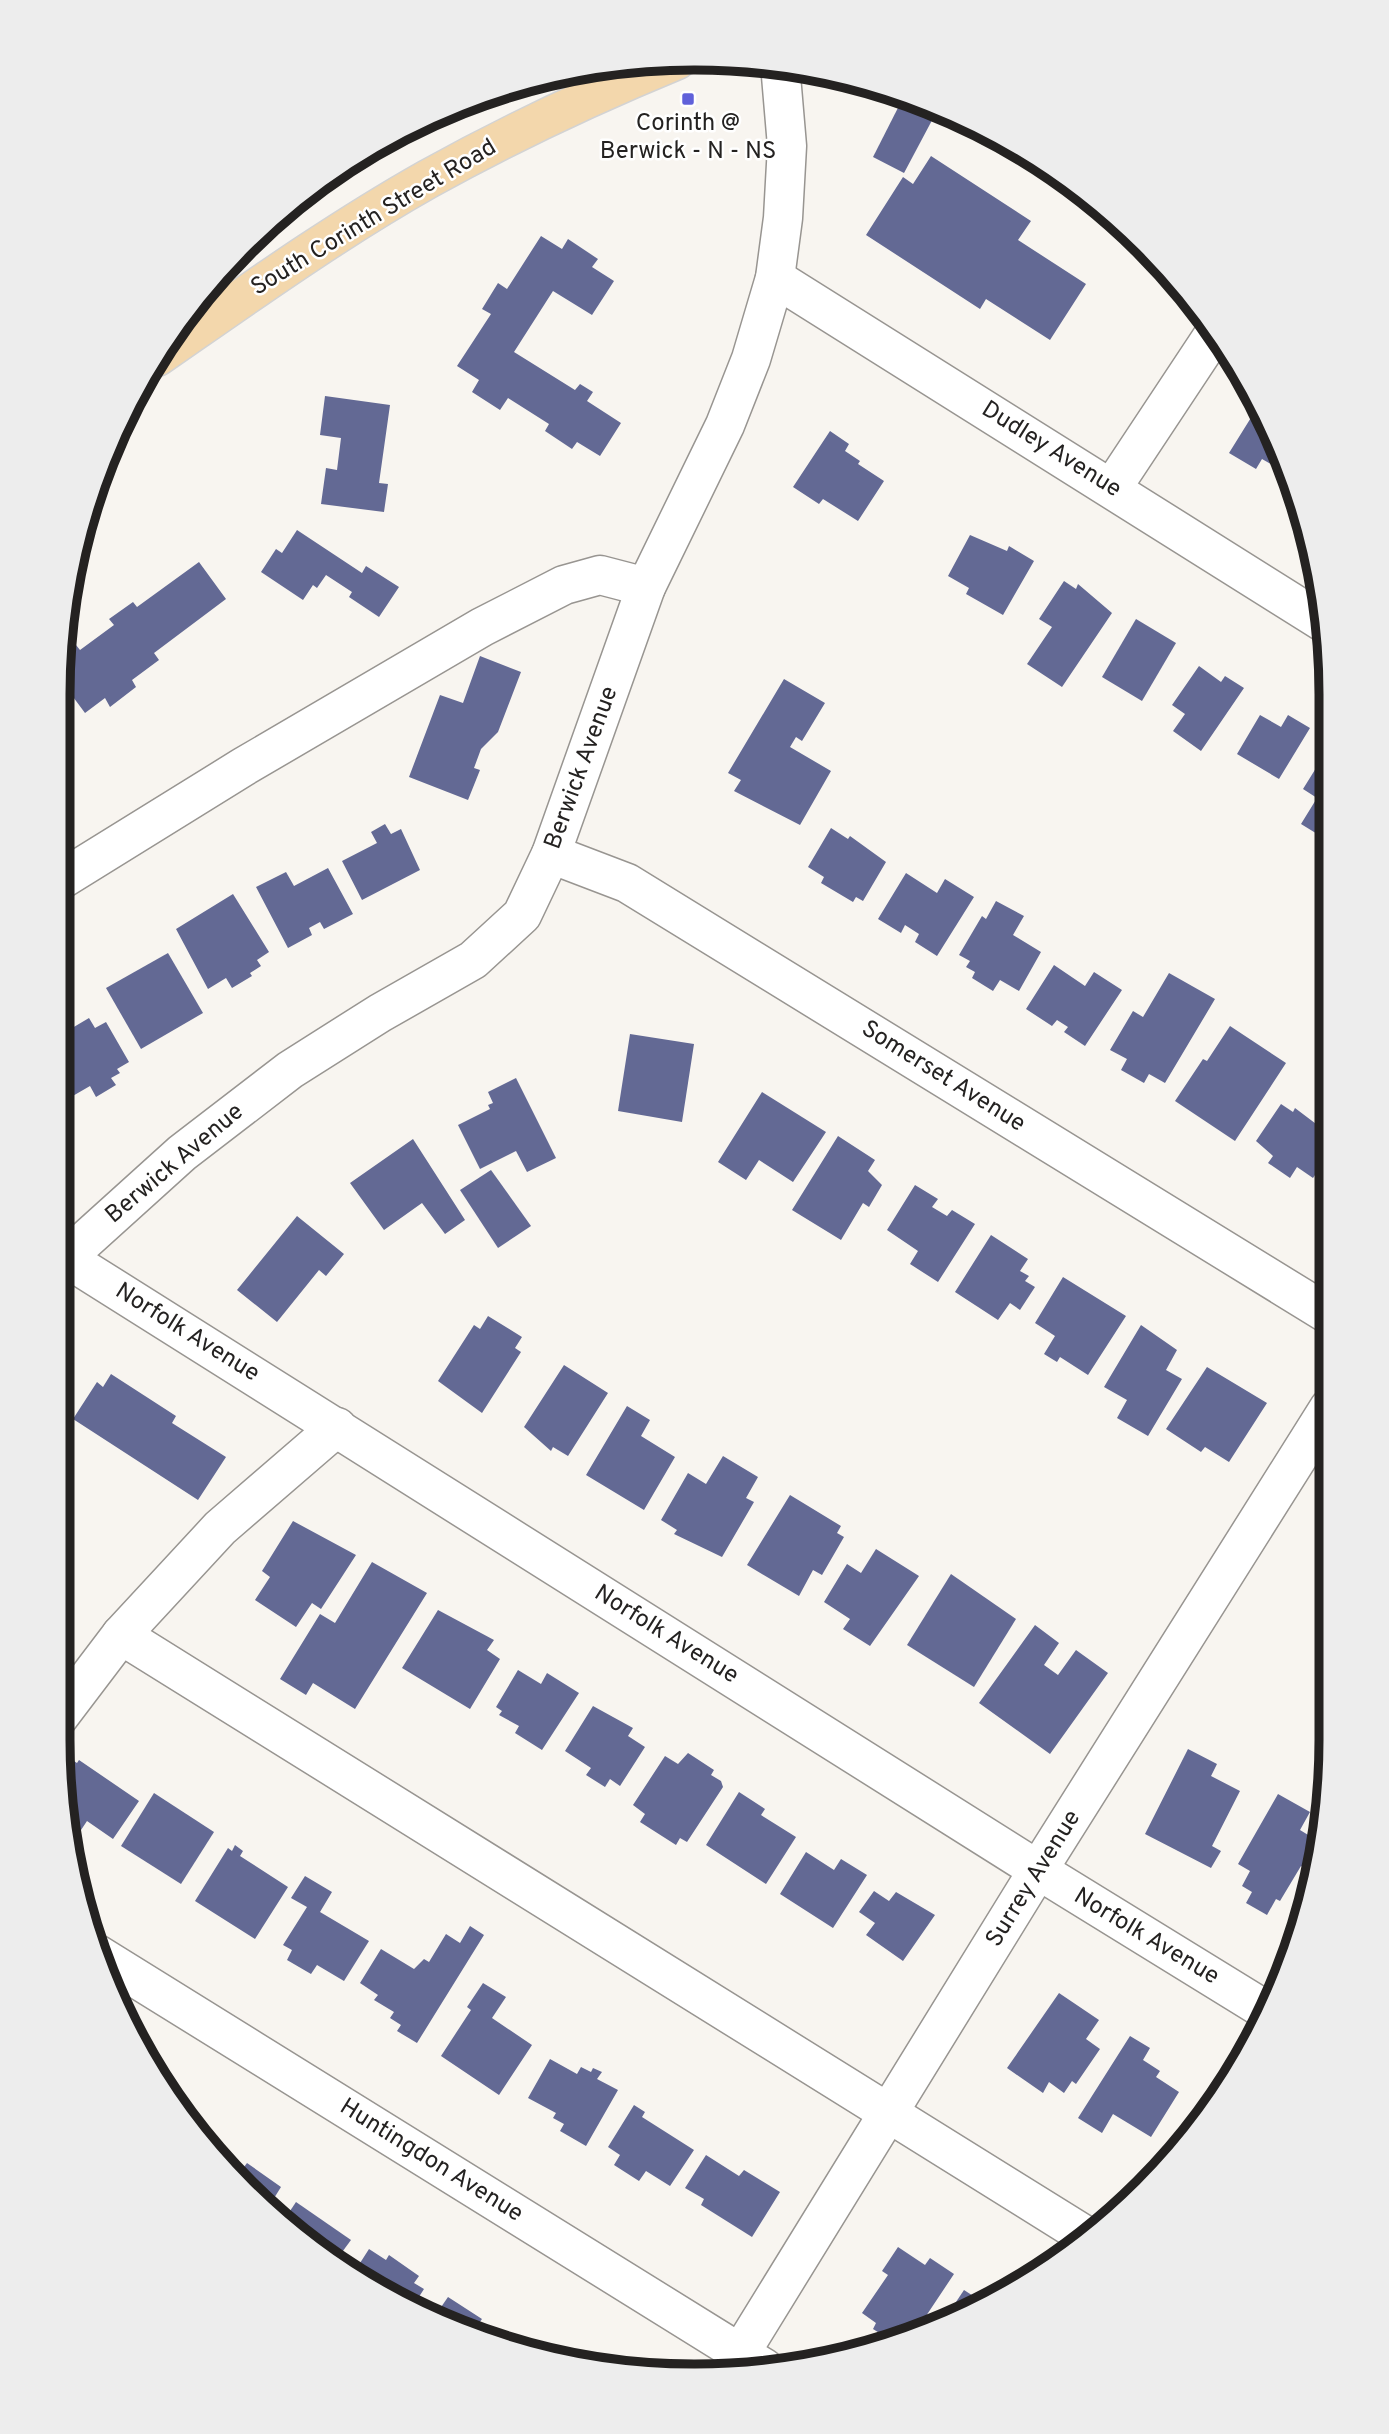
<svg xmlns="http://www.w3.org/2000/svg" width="1389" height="2434" font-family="Overpass,sans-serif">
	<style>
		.building { fill: #636994 }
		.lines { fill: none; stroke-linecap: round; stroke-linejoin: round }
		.minor-casing { stroke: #989591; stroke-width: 41 }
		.major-casing { stroke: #d3d3d3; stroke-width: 41 }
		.minor { stroke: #fff; stroke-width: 38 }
		.major { stroke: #f3d7ac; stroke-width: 38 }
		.poi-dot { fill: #6061da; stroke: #fff; stroke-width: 2.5 }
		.labels { text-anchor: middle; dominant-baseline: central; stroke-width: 5; stroke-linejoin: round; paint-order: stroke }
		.poi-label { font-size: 24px; fill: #242221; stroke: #fff }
		.street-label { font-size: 24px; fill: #242221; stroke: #fff }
		.rim { fill: none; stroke: #242221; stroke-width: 9 }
	</style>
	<rect width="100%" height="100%" fill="#f8f5f0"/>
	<!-- building -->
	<g class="building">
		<polygon points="905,94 938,109 904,173 873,157"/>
		<polygon points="931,156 1031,221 1018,240 1086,284 1050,340 986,299 980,309 866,235 903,177 913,184"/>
		<polygon points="541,236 562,249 568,239 598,259 592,267 614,281 592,315 553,291 514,352 575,390 580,384 593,392 587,401 621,423 600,456 577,442 572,449 545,431 549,424 508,398 500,410 472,392 479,380 457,366 491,314 482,309 498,283 507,289"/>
		<polygon points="325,396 390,405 379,483 388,484 384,512 321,504 326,468 337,470 341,438 320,435"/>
		<polygon points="1257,408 1288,470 1286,473 1262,459 1256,469 1229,453"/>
		<polygon points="830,431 849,444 845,451 860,461 858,464 884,481 858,521 823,499 819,504 793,487"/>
		<polygon points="297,530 362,573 366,566 399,587 379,617 349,597 352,592 326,575 317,588 313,585 303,600 261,572 276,549 282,553"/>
		<polygon points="970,535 1007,551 1009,546 1034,561 1003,615 966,594 969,588 948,576"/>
		<polygon points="199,562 226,599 154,653 159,660 132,680 136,687 110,707 105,698 85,713 59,678 59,658 76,645 80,650 114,625 109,619 133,602 137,607"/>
		<polygon points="1064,581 1076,589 1078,584 1112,613 1062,687 1027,664 1052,627 1039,619"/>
		<polygon points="1136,619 1176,643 1142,701 1102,677"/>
		<polygon points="480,656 521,672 498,732 481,749 474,768 480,770 468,800 409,777 440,695 463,703"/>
		<polygon points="1199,666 1221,682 1225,676 1244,688 1201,751 1173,731 1185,714 1172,705"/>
		<polygon points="784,679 825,703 802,741 796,737 790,747 831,771 800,825 734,791 741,780 728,773"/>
		<polygon points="1260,715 1281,727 1288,715 1310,728 1279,779 1237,754"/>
		<polygon points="1326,752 1326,795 1327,840 1301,824 1317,798 1303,789"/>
		<polygon points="385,824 391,834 401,829 420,870 362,900 342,861 377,843 371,832"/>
		<polygon points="831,828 848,839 850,836 886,862 863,901 856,897 853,902 821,883 824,877 808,867"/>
		<polygon points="328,868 353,914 324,929 320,922 309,928 312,935 288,948 256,887 286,872 294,886"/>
		<polygon points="906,873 937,893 945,879 974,897 937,956 915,942 919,934 905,925 901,933 878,919"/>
		<polygon points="233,894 269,952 257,960 261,966 250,973 252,976 232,988 226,978 208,989 176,929"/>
		<polygon points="996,901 1024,916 1013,935 1041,952 1019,991 1000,980 993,991 972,978 975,972 966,967 970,961 959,955 982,916 986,919"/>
		<polygon points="168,953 203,1013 141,1049 106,988"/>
		<polygon points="1054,965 1085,986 1094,972 1122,990 1085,1046 1064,1032 1068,1027 1057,1020 1052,1026 1026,1009"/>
		<polygon points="1169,973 1215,999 1165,1083 1149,1074 1144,1083 1121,1070 1127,1059 1110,1050 1133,1011 1143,1017"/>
		<polygon points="89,1018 95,1028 106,1022 129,1062 117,1069 120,1073 111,1078 116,1085 96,1097 90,1086 71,1097 59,1075 59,1051 69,1045 62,1034"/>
		<polygon points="1230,1026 1286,1063 1235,1141 1175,1101 1203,1059 1207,1061"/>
		<polygon points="630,1034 694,1044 682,1122 618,1111"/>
		<polygon points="516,1078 556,1158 527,1172 516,1151 480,1169 458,1125 490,1109 488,1105 493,1103 488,1092"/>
		<polygon points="762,1092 826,1132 793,1182 759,1160 746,1180 718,1162"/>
		<polygon points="1281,1104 1293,1112 1295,1108 1328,1133 1328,1156 1313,1178 1297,1167 1290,1178 1268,1163 1273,1156 1256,1141"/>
		<polygon points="838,1136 875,1160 868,1171 882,1185 869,1207 863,1203 841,1240 792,1210"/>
		<polygon points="413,1139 465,1220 445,1234 422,1203 384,1230 350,1183"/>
		<polygon points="491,1170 531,1226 498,1248 460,1190"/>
		<polygon points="915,1185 938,1199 932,1207 947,1216 952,1210 975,1224 938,1282 910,1264 918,1251 887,1230"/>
		<polygon points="297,1216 344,1254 326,1276 319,1270 277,1322 237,1290"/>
		<polygon points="991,1235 1028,1259 1020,1271 1029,1276 1025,1281 1035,1287 1020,1310 1010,1303 998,1320 955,1292"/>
		<polygon points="1063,1277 1126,1316 1088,1375 1060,1357 1057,1362 1044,1354 1055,1336 1035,1323"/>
		<polygon points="488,1316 522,1337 515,1348 521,1352 482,1413 438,1381 474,1325 480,1329"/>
		<polygon points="1141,1325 1177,1350 1166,1370 1182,1379 1148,1436 1117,1418 1127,1400 1104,1387"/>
		<polygon points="564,1365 608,1393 568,1456 553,1447 551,1451 524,1427"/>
		<polygon points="1207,1367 1267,1403 1229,1462 1205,1447 1201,1452 1166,1429"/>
		<polygon points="111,1374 176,1416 172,1423 226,1457 198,1500 73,1419 97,1382 103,1387"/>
		<polygon points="627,1406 650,1420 641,1436 675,1457 644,1510 586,1475"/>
		<polygon points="723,1456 758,1477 746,1498 754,1502 722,1557 674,1534 677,1530 661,1520 688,1473 706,1484"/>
		<polygon points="58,1492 68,1498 58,1514"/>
		<polygon points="790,1495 841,1526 837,1533 844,1537 822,1575 813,1570 799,1596 747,1565"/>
		<polygon points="293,1521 356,1555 321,1609 312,1603 296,1627 255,1600 270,1577 262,1571"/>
		<polygon points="876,1549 919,1576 870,1646 843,1629 850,1619 824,1602 847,1564 861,1573"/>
		<polygon points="372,1562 427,1593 355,1709 313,1683 306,1695 280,1679 320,1614 335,1623"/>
		<polygon points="951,1574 1016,1619 974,1687 907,1645"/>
		<polygon points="438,1610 494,1640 487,1650 500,1659 470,1709 402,1668"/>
		<polygon points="1035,1625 1059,1643 1044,1665 1058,1675 1076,1650 1108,1673 1050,1754 979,1703"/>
		<polygon points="518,1670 541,1684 547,1673 579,1693 542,1750 515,1733 519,1726 499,1715 502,1711 496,1707"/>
		<polygon points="593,1706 633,1728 628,1736 645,1747 620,1786 610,1779 605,1787 586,1775 591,1768 565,1751"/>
		<polygon points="1188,1749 1217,1764 1211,1776 1240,1791 1212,1846 1221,1851 1211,1868 1145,1834"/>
		<polygon points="60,1752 77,1763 79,1760 139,1801 113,1839 87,1821 81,1830 72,1823"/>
		<polygon points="688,1753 714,1770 711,1775 721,1781 723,1787 687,1842 680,1838 676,1845 640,1822 645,1814 633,1805 665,1756 678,1764"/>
		<polygon points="739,1792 765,1809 761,1815 796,1837 766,1884 706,1845"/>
		<polygon points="154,1793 214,1832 181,1884 121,1846"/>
		<polygon points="1278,1794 1310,1812 1300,1830 1318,1841 1304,1868 1301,1866 1280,1901 1276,1899 1267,1915 1246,1903 1252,1892 1242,1886 1250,1871 1238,1864"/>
		<polygon points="235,1845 243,1851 240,1856 288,1887 255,1939 195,1901 228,1848 232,1851"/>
		<polygon points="806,1852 834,1870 841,1859 867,1875 833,1928 780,1894"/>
		<polygon points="305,1876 332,1892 320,1912 369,1941 344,1981 317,1965 311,1974 287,1960 292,1950 283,1945 307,1907 291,1898"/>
		<polygon points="874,1891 889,1901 896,1892 935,1915 903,1961 866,1935 875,1923 859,1912"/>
		<polygon points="470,1926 484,1935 417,2043 397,2031 401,2025 390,2018 394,2012 374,2000 378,1995 360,1983 381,1949 414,1969 424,1959 429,1962 446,1934 460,1943"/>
		<polygon points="483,1983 506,1997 492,2018 532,2045 499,2095 441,2056 471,2010 467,2007"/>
		<polygon points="1059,1993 1099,2020 1086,2039 1100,2049 1076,2084 1072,2081 1064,2093 1049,2082 1043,2093 1007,2068"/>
		<polygon points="1130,2036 1150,2048 1143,2060 1160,2071 1156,2077 1179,2092 1151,2137 1113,2114 1102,2133 1078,2118"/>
		<polygon points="550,2059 577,2074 581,2067 591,2072 593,2068 602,2072 597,2079 618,2090 586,2146 560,2131 564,2124 553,2118 556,2113 528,2098"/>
		<polygon points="634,2105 645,2112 642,2117 694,2150 670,2186 646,2171 639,2181 614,2165 620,2155 608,2147"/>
		<polygon points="188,2124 205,2133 205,2141 189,2127"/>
		<polygon points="706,2155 739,2176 744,2170 780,2192 752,2237 701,2205 704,2199 685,2188"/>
		<polygon points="232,2159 244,2167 247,2163 281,2187 271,2203 229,2164"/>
		<polygon points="296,2202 351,2240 334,2263 286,2217"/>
		<polygon points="898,2247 925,2265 930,2258 954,2274 914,2334 889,2339 873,2329 876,2323 862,2313 888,2275 882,2271"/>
		<polygon points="369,2249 386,2260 389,2255 419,2276 414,2283 424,2289 415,2303 353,2274"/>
		<polygon points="964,2290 981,2301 955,2318 948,2314"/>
		<polygon points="448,2297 482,2319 477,2326 492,2338 437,2313"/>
		<polygon points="519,2340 542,2356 529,2354 514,2347"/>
	</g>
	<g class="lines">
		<defs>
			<g id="minor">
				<polyline points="775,278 1326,624"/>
				<polyline points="1112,488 1216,331"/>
				<polyline points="551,854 627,883 1328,1314"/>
				<polyline points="59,881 243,767 482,627 564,585 600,575 646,587"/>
				<polyline points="66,1258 1038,1870 1267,2011"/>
				<polyline points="58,1265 182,1153 290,1070 380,1013 473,960 522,915 551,854 646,587 725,425 751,359 775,278 783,218 787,146 780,64"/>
				<polyline points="121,1635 1086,2236"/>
				<polyline points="58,1718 121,1635 220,1528 337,1427"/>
				<polyline points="97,1954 764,2368"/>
				<polyline points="741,2352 1038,1870 1329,1408"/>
			</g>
			<path id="major" d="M157,357c88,-61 177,-125 271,-178 81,-45 164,-84 249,-119"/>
		</defs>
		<!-- minor casing -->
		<use href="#minor" class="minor-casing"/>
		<!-- major casing -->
		<use href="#major" class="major-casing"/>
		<!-- minor -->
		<use href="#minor" class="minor"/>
		<!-- major -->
		<use href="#major" class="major"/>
	</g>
	<!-- markers -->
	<rect class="poi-dot" x="681" y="92" width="14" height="14" rx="3.5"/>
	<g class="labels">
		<!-- poi labels -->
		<g class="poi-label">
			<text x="688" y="124">Corinth @<tspan x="688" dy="28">Berwick - N - NS</tspan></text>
		</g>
		<!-- street labels -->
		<g class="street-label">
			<text transform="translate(374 218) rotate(-31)">South Corinth Street Road</text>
			<text transform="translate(1051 450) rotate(32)">Dudley Avenue</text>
			<text transform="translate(582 768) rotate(-70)">Berwick Avenue</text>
			<text transform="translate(943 1077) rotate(32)">Somerset Avenue</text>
			<text transform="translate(175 1164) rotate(-40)">Berwick Avenue</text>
			<text transform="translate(187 1333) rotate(32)">Norfolk Avenue</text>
			<text transform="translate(666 1635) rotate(32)">Norfolk Avenue</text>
			<text transform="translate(1034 1879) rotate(-58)">Surrey Avenue</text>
			<text transform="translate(1146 1937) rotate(31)">Norfolk Avenue</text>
			<text transform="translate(431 2161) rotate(32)">Huntingdon Avenue</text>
		</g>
	</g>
	<!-- crop -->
	<path d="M0 0H1389V2434H0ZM694 70H695A624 624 0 0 1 1319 694V1740A624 624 0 0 1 695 2364H694A624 624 0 0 1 70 1740V694A624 624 0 0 1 694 70Z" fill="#ededed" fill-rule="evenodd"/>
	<path class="rim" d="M694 70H695A624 624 0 0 1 1319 694V1740A624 624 0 0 1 695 2364H694A624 624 0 0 1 70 1740V694A624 624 0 0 1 694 70Z"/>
</svg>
